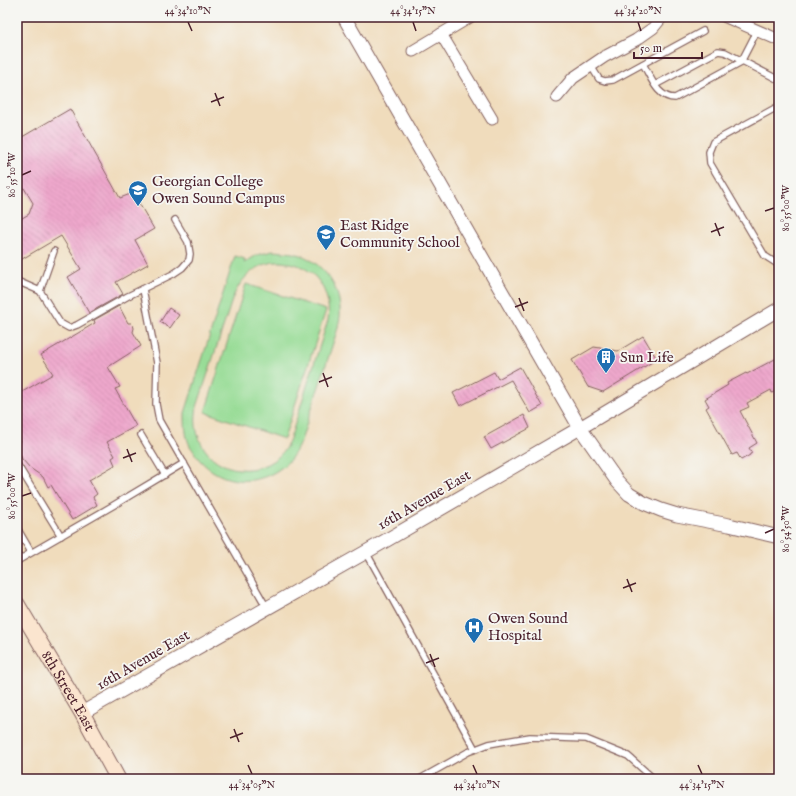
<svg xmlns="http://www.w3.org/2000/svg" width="796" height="796" font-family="'IM FELL English',serif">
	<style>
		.green { fill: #97dc95; stroke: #707e60; fill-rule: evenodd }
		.building { fill: url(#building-back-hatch) }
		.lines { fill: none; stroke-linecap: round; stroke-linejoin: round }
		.service-casing { stroke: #84615e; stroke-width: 8 }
		.minor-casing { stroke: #84615e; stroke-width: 13 }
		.tertiary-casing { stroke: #84615e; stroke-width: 15 }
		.secondary-casing { stroke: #84615e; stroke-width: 17 }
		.service { stroke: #fff; stroke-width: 5.5 }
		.minor { stroke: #fff; stroke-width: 11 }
		.tertiary { stroke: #fff; stroke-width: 13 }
		.secondary { stroke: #fbe5cf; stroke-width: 15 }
		.ticks { fill: none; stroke: #4a1f2b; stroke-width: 1.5 }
		.labels { text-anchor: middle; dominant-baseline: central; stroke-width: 3.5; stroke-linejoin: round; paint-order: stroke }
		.poi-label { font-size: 15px; fill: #4a1f2b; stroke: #f6f6f2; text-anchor: start }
		.street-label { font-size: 15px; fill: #4a1f2b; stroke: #f6f6f2 }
		.neatline { fill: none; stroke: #4a1f2b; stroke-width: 1.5 }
		.ticks-label { font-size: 10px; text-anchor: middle; fill: #4a1f2b }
	</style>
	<defs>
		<pattern id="building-back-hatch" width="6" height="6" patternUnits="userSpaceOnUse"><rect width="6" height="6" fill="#eea7cc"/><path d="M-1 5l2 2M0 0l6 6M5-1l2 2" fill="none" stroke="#ce8faf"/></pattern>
	</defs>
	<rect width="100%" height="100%" fill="#f6f6f2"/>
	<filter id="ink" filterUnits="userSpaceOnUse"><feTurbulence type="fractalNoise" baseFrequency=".025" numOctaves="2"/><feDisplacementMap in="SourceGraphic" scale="8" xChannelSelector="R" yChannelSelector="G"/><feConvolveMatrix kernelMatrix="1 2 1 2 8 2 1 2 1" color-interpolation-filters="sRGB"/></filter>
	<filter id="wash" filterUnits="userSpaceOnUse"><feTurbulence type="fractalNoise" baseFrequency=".012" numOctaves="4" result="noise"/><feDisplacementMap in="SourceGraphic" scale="16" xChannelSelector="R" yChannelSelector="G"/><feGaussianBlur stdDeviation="0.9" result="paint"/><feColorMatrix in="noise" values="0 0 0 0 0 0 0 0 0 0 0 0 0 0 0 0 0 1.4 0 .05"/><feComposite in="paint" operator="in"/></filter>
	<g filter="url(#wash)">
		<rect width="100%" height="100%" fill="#f0dcbc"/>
		<!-- green -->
		<g class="green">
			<path d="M273,251c9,1 19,1 28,4 24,10 41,34 39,61 0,4 -2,8 -2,12l-37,113c-5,10 -10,20 -20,27 -28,21 -66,15 -86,-14 -1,-3 -3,-5 -5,-8 -5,-10 -5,-22 -5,-33l50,-157 10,3 -1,4 13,-8zM281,262c6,1 13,1 19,4 21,9 31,32 28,54l-36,113c-3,9 -7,18 -14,24 -26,22 -67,14 -79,-19 -4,-10 -4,-21 -2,-31l36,-110c7,-16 18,-29 36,-34 3,-1 8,-1 12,-1z"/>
			<polygon points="246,284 326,310 284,439 205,412"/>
		</g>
		<g id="blocks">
			<!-- building -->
			<g class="building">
				<polygon points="70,109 120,198 133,193 154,229 135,240 148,264 116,282 123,294 89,313 68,277 81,269 61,236 17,262 17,221 29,214 33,203 24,188 17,191 17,140"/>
				<polygon points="119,306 128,323 131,323 133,325 134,328 133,332 141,346 108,367 120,387 115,389 136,426 107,442 115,456 112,458 115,465 89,480 97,494 93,497 97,505 72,520 51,485 48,487 43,477 30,468 22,459 17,447 17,443 21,441 17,434 17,395 53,374 41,355 95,323 94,320"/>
				<polygon points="169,308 179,315 170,328 160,322"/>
				<polygon points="643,336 657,359 603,392 588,387 572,360 594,347 618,351"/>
				<polygon points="775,359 776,361 779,359 779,389 772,393 771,390 747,403 749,407 740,411 757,443 749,448 752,453 750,454 750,455 741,460 737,453 732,455 706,408 709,406 705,399 728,385 727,383 746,373 747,374"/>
				<polygon points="520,367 542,406 530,413 511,380 460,406 453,393 494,372 498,379"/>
				<polygon points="524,415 530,428 491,449 484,437"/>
			</g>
		</g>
	</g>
	<g filter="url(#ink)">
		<use href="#blocks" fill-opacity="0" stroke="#84615e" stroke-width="1"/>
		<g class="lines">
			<defs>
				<g id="service">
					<path d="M643,64c8,13 14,34 32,34l66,-36 16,-31"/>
					<polyline points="591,66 599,79 605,81 613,80 703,31"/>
					<polyline points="655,85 718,51 725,52 779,80"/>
					<polyline points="779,106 713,142 709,152 710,163 765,256 779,265"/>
					<polyline points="17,281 40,291 60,323 69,328 77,325 128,296 173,274 182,268 189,260 190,254 188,242 175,220"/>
					<polyline points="143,289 157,363 156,404 159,420 267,608"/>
					<polyline points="40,291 54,251"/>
					<polyline points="141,435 165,475"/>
					<polyline points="17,464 61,536"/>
					<polyline points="17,528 31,552"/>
					<polyline points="366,552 475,749"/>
					<polyline points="17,561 114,505 184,463"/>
					<polyline points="420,779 468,752 489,744 530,737 586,739 628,756 654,779"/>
				</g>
				<g id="minor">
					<polyline points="726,17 779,40"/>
					<polyline points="441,34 492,119"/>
					<polyline points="413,51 470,17"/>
					<polyline points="557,97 573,78 604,57 636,40 653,28 662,17"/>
				</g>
				<g id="tertiary">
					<polyline points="344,17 580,428 617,481 629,494 644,503 661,510 677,515 729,525 779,537"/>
					<polyline points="82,713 366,552 580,428 779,309"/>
				</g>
				<g id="secondary">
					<path id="s1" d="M17,604l65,109 36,66"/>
				</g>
			</defs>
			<!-- service casing -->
			<use href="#service" class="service-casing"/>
			<!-- minor casing -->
			<use href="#minor" class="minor-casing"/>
			<!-- tertiary casing -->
			<use href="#tertiary" class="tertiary-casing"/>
			<!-- secondary casing -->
			<use href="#secondary" class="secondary-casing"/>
			<!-- service -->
			<use href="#service" class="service"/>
			<!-- minor -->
			<use href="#minor" class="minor"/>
			<!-- tertiary -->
			<use href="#tertiary" class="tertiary"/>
			<!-- secondary -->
			<use href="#secondary" class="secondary"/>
		</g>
	</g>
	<!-- ticks -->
	<path class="ticks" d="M188,22l4,9M413,22l3,9M638,22l3,9M215,93l5,13M211,102l13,-5M22,175l9,-4M765,211l9,-3M715,223l5,13M711,232l13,-5M519,298l5,13M515,307l13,-5M323,373l5,14M319,382l13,-5M127,449l5,13M123,458l13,-5M22,496l9,-3M765,533l9,-4M627,579l5,13M623,588l13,-5M430,654l5,13M426,663l13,-5M234,729l5,13M230,738l13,-5M248,765l4,9M473,765l4,9M698,765l4,9"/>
	<!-- icons -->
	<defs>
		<symbol id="university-pin" viewBox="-11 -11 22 30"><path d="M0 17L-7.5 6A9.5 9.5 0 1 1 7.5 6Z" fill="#1f6fb2" stroke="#f6f6f2"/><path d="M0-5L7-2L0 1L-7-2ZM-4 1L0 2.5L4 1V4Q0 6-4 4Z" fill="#fff"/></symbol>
		<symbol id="school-pin" viewBox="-11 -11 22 30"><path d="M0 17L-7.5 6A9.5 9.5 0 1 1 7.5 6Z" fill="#1f6fb2" stroke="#f6f6f2"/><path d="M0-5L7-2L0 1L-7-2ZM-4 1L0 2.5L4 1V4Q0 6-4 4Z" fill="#fff"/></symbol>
		<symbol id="building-pin" viewBox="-11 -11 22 30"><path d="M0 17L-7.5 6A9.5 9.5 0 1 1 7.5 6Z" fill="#1f6fb2" stroke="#f6f6f2"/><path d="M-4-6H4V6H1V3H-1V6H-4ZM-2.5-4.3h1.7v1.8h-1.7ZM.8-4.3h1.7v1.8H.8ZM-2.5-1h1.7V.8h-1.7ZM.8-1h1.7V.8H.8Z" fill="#fff"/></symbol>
		<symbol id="hospital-pin" viewBox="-11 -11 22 30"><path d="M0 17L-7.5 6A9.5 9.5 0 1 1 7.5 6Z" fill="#1f6fb2" stroke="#f6f6f2"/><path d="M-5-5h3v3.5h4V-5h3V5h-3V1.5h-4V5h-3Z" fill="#fff"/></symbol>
	</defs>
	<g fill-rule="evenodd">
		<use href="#university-pin" x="127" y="179" width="22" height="30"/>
		<use href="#school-pin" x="315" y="223" width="22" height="30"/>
		<use href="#building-pin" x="595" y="346" width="22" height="30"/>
		<use href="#hospital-pin" x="463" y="616" width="22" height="30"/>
	</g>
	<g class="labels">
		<!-- poi labels -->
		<g class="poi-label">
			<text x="152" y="181">Georgian College<tspan x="152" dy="17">Owen Sound Campus</tspan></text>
			<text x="340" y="225">East Ridge<tspan x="340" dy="17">Community School</tspan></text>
			<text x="620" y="357">Sun Life</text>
			<text x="488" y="618">Owen Sound<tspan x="488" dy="17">Hospital</tspan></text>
		</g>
		<!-- street labels -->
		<g class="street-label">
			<text transform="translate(424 500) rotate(-30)">16th Avenue East</text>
			<text transform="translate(143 660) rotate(-30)">16th Avenue East</text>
			<text stroke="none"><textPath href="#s1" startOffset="101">8th Street East</textPath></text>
		</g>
	</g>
	<!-- margin -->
	<rect width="796" height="796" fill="none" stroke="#f6f6f2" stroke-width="44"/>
	<!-- scale -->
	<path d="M634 52v6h68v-6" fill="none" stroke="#4a1f2b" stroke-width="2"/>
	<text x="640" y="52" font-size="12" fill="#4a1f2b" stroke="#f6f6f2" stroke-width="3" paint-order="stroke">50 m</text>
	<rect x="22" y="22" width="752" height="752" class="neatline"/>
	<g class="ticks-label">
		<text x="188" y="14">44°34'10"N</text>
		<text x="413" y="14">44°34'15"N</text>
		<text x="638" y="14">44°34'20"N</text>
		<text transform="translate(11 175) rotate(-90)" y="4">80°55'10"W</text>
		<text transform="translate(785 208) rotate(-90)" y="4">80°55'00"W</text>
		<text transform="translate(11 496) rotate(-90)" y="4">80°55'00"W</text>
		<text transform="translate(785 529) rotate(-90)" y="4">80°54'50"W</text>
		<text x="252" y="788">44°34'05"N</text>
		<text x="477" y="788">44°34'10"N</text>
		<text x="702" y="788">44°34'15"N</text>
	</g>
</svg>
